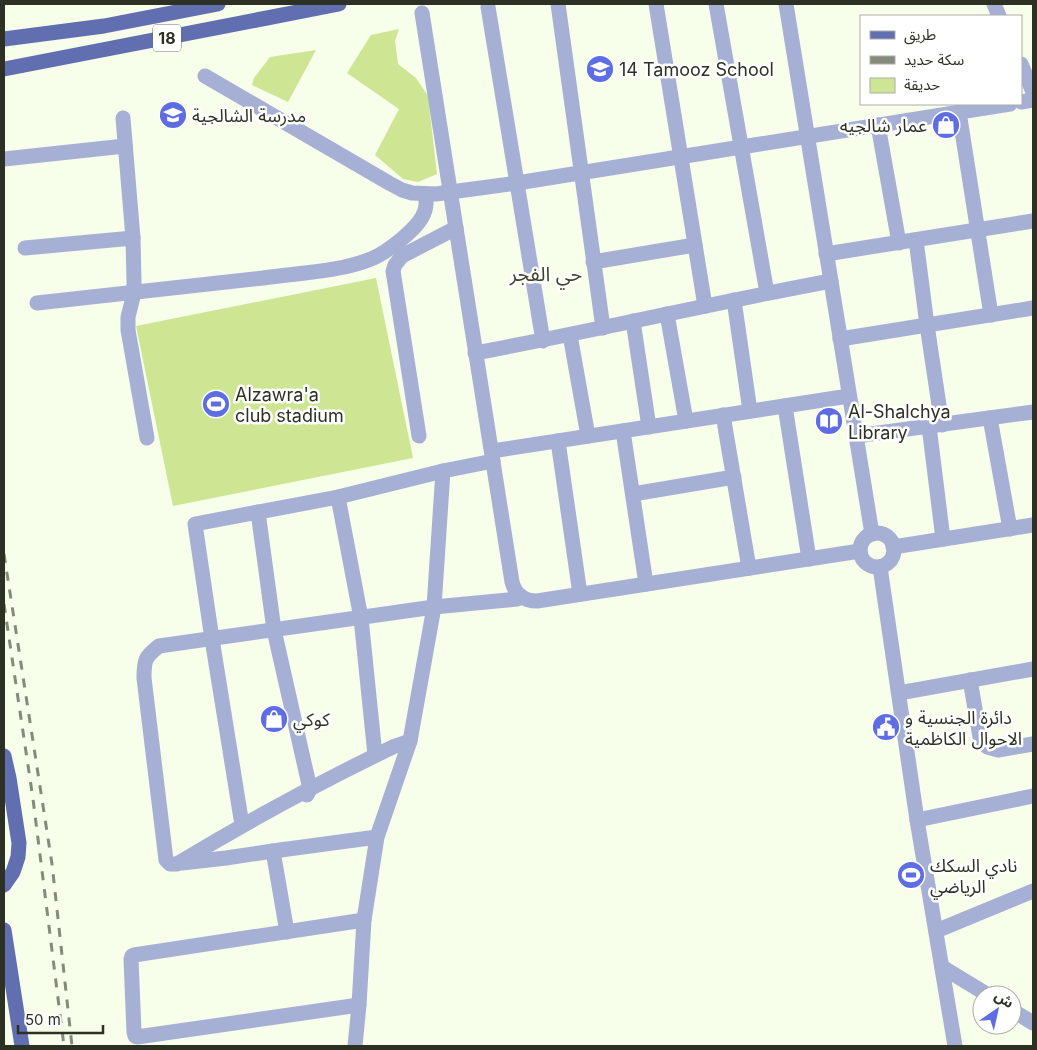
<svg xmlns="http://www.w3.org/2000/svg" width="1037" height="1050" font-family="Inter,'Noto Sans Arabic',sans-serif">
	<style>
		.green { fill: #cee693 }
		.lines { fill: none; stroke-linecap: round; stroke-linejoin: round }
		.minor { stroke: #a6afd4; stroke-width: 15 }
		.major { stroke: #616eaf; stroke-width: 15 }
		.rail { stroke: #858b7a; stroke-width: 3; stroke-dasharray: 9 9; stroke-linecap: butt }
		.labels { text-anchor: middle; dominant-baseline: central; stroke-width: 5; stroke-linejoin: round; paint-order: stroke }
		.shield { fill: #fff; stroke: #6c6f65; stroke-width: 1 }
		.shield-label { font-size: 16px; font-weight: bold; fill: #2d3123 }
		.poi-label { font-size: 18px; fill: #2d3123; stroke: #fff; text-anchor: start }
		.quarter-label { font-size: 20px; fill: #3d4528; stroke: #fff }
	</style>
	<rect width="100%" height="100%" fill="#f7fee9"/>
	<!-- green -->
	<g class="green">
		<polygon points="399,29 395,41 398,64 416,78 428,96 437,174 418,182 403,179 375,155 399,109 347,73 371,35"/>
		<polygon points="316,50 288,102 252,85 254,78 270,57"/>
		<polygon points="376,278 413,458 173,506 136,326"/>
	</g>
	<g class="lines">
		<!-- minor -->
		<g class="minor">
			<polyline points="558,4 603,328"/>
			<polyline points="656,4 705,306"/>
			<polyline points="716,4 767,293"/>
			<polyline points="786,4 872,534"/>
			<polyline points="994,4 999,16"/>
			<polyline points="488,7 543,341"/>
			<path d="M422,13l90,569c3,12 12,19 25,19l323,-50"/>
			<polyline points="1021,64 1033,92"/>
			<polyline points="205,76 389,183 402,190 412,193 436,194 517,183 1010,104"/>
			<polyline points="1021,102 1033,100"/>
			<polyline points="959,112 991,315"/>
			<polyline points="123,118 133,238 134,282 134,293 128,317 128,330 147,438"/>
			<polyline points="878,125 899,243"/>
			<polyline points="4,159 125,146"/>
			<polyline points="916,240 927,325 942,425"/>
			<polyline points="25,248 133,238"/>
			<polyline points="826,254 1033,221"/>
			<polyline points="593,262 695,245"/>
			<polyline points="734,300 750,411"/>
			<path d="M37,303c75,-8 150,-16 226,-25 34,-5 76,-6 108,-19 15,-6 47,-30 53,-46 3,-6 2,-13 2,-19"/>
			<polyline points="667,314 686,421"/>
			<polyline points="633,321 649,427"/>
			<polyline points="570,335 588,436"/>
			<polyline points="840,339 1033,308"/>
			<path d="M475,353c119,-22 237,-50 356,-72"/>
			<polyline points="785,406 809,559"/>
			<polyline points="723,415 749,568"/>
			<polyline points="990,418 1010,529"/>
			<polyline points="929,426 943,539"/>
			<polyline points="623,431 646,584"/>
			<polyline points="419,436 393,271 395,265 402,256 456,228"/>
			<polyline points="856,436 1033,412"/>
			<polyline points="558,441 580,594"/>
			<polyline points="492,451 849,396"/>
			<polyline points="633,494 734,477"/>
			<polyline points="338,497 361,618 375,755"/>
			<polyline points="258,512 274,630 310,789 307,795"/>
			<circle cx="877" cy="550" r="17"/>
			<polyline points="893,547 1033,525"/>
			<polyline points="880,567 917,820 955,1046"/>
			<polyline points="970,680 980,737 987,747 998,750 1033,744"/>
			<polyline points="899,693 1033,669"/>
			<path d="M410,741l-15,5c-75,36 -147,75 -218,118h-7l-4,-4 -22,-182c0,-18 1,-21 15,-32l275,-39 83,-8 5,-2"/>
			<polyline points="917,820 1033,796"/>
			<polyline points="242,825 212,639 195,524 338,497 443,471 493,461"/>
			<polyline points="273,851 287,932"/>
			<polyline points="182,863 226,858 273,851 377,837"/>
			<polyline points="936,931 1033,891"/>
			<polyline points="942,967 988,995"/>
			<polyline points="359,1005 137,1037 135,1036 134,1032 131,959 132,956 134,955 364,920"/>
			<polyline points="1012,1010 1033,1023"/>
			<polyline points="355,1046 359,1005 364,920 377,837 410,741 434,607 443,471"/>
		</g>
		<!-- major -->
		<g class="major">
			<polyline points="4,39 104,26 218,4"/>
			<polyline points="4,69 339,4"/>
			<polyline points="4,756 9,778 19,843 18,857 13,872 4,885"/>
			<polyline points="4,930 22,1046"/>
		</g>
		<!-- rail -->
		<g class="rail">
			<polyline points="4,554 52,864 72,1046"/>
			<polyline points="4,604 33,799 64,1046"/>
		</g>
	</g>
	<!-- icons -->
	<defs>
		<symbol id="school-disc" viewBox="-11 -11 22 22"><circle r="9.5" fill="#5e6de4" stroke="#fff"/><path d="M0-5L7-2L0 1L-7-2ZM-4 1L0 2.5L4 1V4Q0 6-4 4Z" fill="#fff"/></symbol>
		<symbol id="shop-disc" viewBox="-11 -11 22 22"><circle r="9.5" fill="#5e6de4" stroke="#fff"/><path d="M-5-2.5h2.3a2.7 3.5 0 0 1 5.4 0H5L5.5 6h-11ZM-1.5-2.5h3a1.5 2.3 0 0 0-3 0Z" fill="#fff"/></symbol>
		<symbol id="stadium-disc" viewBox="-11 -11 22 22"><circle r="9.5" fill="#5e6de4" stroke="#fff"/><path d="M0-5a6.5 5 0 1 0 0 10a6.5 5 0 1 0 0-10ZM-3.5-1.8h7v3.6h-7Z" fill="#fff"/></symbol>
		<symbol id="library-disc" viewBox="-11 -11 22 22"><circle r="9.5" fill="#5e6de4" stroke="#fff"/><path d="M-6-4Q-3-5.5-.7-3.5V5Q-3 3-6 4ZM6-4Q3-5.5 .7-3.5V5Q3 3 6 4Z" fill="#fff"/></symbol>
		<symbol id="civic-disc" viewBox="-11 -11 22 22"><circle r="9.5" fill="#5e6de4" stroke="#fff"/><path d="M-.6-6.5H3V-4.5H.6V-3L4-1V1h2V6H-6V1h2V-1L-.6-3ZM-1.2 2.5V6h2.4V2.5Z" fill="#fff"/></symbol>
	</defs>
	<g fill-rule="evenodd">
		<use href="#school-disc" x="584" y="53" width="32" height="32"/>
		<use href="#school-disc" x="157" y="99" width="32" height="32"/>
		<use href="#shop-disc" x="930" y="109" width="32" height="32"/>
		<use href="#stadium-disc" x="200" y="388" width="32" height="32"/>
		<use href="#library-disc" x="813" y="405" width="32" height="32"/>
		<use href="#shop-disc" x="258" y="703" width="32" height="32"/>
		<use href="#civic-disc" x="870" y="711" width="32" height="32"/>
		<use href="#stadium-disc" x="895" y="859" width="32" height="32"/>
	</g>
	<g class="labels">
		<!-- shield labels -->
		<rect class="shield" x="153" y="24.5" width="28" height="27" rx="4"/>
		<g class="shield-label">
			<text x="167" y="38">18</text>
		</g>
		<!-- poi labels -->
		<g class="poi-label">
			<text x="619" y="69">14 Tamooz School</text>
			<text x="192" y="115">مدرسة الشالجية</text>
			<text x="927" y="125" text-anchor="end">عمار شالجيه</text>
			<text x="235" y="394">Alzawra'a<tspan x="235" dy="21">club stadium</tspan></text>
			<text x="848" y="411">Al-Shalchya<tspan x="848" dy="21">Library</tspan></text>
			<text x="905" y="717">دائرة الجنسية و<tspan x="905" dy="21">الاحوال الكاظمية</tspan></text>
			<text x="293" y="719">كوكي</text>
			<text x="930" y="865">نادي السكك<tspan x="930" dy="21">الرياضي</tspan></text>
		</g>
		<!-- quarter labels -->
		<g class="quarter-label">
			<text x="546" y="274">حي الفجر</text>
		</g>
	</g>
	<!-- border -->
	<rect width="1037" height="1050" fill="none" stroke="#2d3123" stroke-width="10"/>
	<!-- legend -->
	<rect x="860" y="15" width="162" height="90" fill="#ffffff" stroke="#abada7"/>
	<rect x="870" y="31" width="25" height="8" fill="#616eaf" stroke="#abada7"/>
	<text x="904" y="40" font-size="15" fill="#2d3123">طريق</text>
	<rect x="870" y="56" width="25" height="8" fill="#858b7a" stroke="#abada7"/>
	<text x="904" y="65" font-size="15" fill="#2d3123">سكة حديد</text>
	<rect x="870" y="78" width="25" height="15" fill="#cee693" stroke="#abada7"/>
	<text x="904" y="90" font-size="15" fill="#2d3123">حديقة</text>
	<!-- north arrow -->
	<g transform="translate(997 1010) rotate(34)"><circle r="24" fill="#ffffff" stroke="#abada7"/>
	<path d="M0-4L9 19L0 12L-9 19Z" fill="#5e6de4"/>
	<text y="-8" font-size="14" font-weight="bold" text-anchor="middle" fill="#2d3123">ش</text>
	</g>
	<!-- scale -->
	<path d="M18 1025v8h85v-8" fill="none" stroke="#2d3123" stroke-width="2.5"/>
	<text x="25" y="1025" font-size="15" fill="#2d3123" stroke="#ffffff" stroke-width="4" paint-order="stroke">50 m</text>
</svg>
